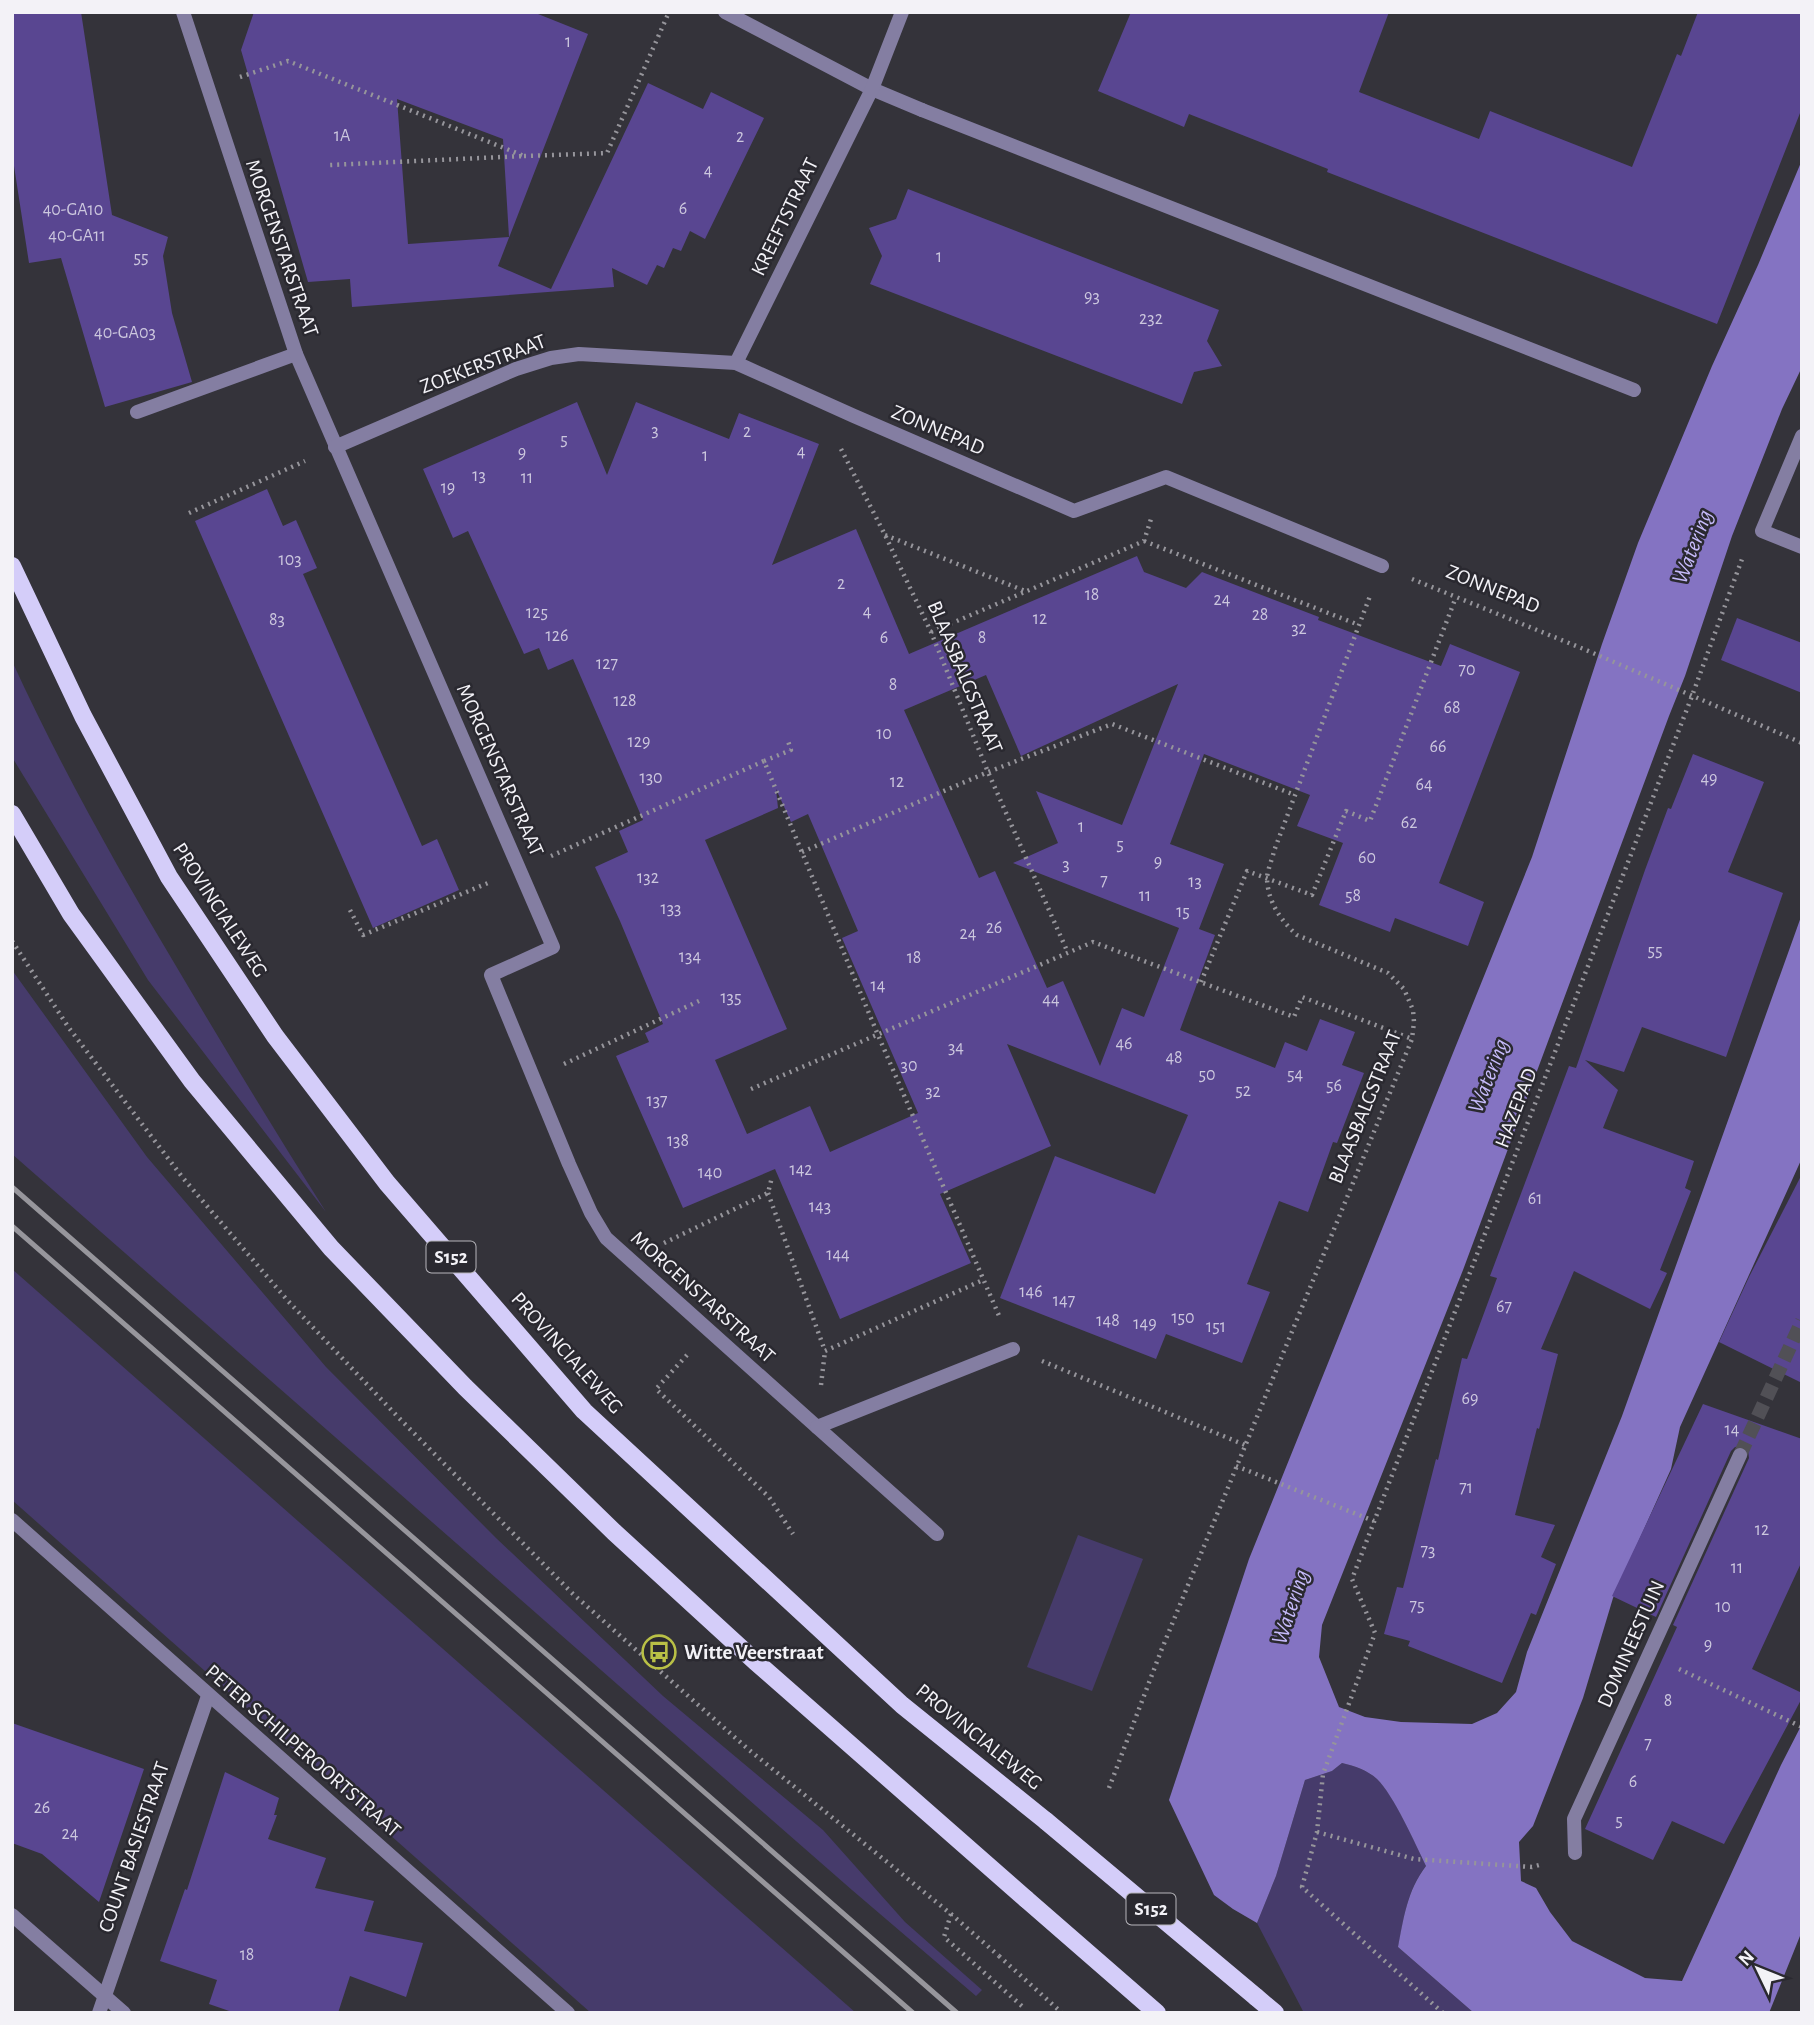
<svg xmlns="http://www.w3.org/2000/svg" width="1814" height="2025" font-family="'Alegreya Sans',sans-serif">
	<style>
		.green { fill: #463b6b }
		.water { fill: #8473c2 }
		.building { fill: #594691; fill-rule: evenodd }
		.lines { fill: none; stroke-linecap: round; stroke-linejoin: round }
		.minor-tunnel { stroke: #515056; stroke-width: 14; stroke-dasharray: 14 7; stroke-linecap: butt }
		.path { stroke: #96959b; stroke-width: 4.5; stroke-dasharray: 2 5; stroke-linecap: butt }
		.service { stroke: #847ea2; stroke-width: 14 }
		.minor { stroke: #847ea2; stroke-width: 14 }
		.primary { stroke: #d4cdf9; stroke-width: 18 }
		.rail { stroke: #97969c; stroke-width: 5 }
		.path-bridge { stroke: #96959b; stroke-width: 4.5; stroke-dasharray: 2 5; stroke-linecap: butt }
		.primary-bridge { stroke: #d4cdf9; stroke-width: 18 }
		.labels { text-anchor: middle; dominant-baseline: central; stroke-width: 5; stroke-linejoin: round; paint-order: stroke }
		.number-label { font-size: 18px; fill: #ccc7de }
		.shield { fill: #2a2930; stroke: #b7b6bb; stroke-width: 2 }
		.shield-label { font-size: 19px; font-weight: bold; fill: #f3f2f7 }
		.street-label { font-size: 21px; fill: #f3f2f7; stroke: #2a2930 }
		.poi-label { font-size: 21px; font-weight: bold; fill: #f3f2f7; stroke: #2a2930; text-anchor: start }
		.water-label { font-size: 23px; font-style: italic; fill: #c6bbfa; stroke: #2a2930 }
	</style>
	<rect width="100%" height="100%" fill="#34333a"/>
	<!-- green -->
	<g class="green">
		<path d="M12,661c48,105 105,206 164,305 49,83 99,165 150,246l-178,-232 -136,-223z"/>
		<polygon points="12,970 147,1157 326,1367 496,1538 663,1696 823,1830 905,1922 982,1990 976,1996 852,1890 12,1154"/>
		<polygon points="12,1269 856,2013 591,2013 12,1500"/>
		<polygon points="1078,1535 1143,1559 1092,1691 1027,1667"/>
		<path d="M1342,1763c13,3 25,7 35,16 16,14 39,66 49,87 -20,26 -21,50 -28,81l76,66h-170l-47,-90 19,-47 29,-96 27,-9z"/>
	</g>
	<!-- water -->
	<path class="water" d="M1802,160v207l-20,42 -50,127 -47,140 -16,40 -206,554 -141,355 -3,32 20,50 26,10 36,5 71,2 25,-11 19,-21 11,-40 95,-236 180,-502v244l-122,269 -9,42 -58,129 -30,100 -50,128 -14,16 2,39 15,7 14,24 22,29 73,37 37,3 99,-216 21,-41v207l-33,82h-295l-76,-66c6,-30 9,-56 28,-81 -10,-21 -33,-72 -49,-87 -10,-9 -22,-13 -35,-16l-10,8 -27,9 -29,96 -19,47 -24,-14 -19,-14 -45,-95 80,-241 283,-702 70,-213 36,-101 74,-177 46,-101z"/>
	<!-- building -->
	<g class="building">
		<polygon points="12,12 81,12 112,215 168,237 163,256 172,313 192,382 105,407 61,258 29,263 12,153"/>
		<path d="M254,12h279l55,22 -90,232 53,23 97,-206 55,26 8,-17 53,26 -59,121 -15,-8 -9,20 -8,-3 -9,20 -7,-3 -10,20 -35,-17 2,19 -262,20 -2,-28 -42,3 -67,-232zM397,99l106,40 6,98 -101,7z"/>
		<polygon points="1131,12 1389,12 1359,92 1479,139 1490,111 1632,167 1677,54 1681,56 1698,12 1802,12 1802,108 1717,324 1327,172 1328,169 1189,114 1184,127 1098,91"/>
		<polygon points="908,189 1219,310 1207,341 1222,366 1194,372 1182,404 870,284 882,256 869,228 896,219"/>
		<path d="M577,402l30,73 29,-73 93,37 10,-26 80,31 -47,121 84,-36 53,125 228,-98 7,16 42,16 16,-16 117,45 -1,3 123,46 9,-22 70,28 -81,211 45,19 -16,44 -73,-28 -5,14 -71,-27 24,-62 -46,-17 13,-31 -106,-41 -34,90 54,20 -25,65 16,6 -35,95 95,38 10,-26 22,9 13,-32 35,13 -13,33 22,8 -27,70 -4,-1 -25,70 -29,-11 -32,83 23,8 -28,71 -76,-29 -10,25 -156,-61 55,-142 100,38 33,-79 -181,-71 44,102 -111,48 31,69 -131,56 -65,-150 -92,39 -67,-152 33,-14 -4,-9 18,-9 -43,-103 -25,-54 33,-15 -9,-21 24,-11 -70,-161 -25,11 -9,-22 -15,6 -56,-123 -15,7 -30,-69zM986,675l35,81 157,-72 -56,141 -86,-34 22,52 -45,20 166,65 -35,89 -22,-9 -22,58 -37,-85 -16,7 -52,-117 -16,7 -75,-168zM776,789l15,33 17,-8 50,117 -16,7 76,175 -88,39 -20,-46 -63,28 -32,-74 72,-31 -82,-189 73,-32z"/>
		<polygon points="267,489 283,526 296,520 317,568 303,574 422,846 437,839 459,890 373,928 195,521"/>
		<polygon points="1737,618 1802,643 1802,693 1721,660"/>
		<polygon points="1693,754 1764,782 1728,872 1783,893 1726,1057 1642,1027 1624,1072 1585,1060 1618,1090 1603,1128 1694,1161 1685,1188 1691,1191 1660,1270 1667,1273 1650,1309 1574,1271 1541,1349 1558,1354 1539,1429 1537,1428 1515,1515 1555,1525 1541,1557 1556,1564 1536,1615 1531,1613 1502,1683 1408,1646 1410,1641 1384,1634 1397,1587 1403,1588 1436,1459 1438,1460 1462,1358 1467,1359 1497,1278 1490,1276 1569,1066 1576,1068 1645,870 1668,808 1671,809"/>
		<polygon points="1802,1174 1802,1383 1719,1342 1749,1277"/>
		<polygon points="1703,1404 1802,1439 1802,1561 1752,1669 1802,1693 1802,1698 1724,1844 1672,1821 1653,1860 1585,1829 1677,1627 1673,1625 1749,1458 1748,1450 1743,1446 1735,1447 1731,1451 1656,1617 1612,1596"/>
		<polygon points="12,1723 144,1769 99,1902 42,1854 12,1843"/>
		<polygon points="225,1772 279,1798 274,1815 277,1815 268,1839 326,1858 315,1888 374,1901 364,1931 423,1943 406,1997 350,1976 338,2013 235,2013 209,2004 217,1980 160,1961 185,1889 187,1890"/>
	</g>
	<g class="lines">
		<!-- minor-tunnel -->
		<polyline class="minor-tunnel" points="1740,1455 1802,1321"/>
		<!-- path -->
		<g class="path">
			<polyline points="240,77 288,61 524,156 330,165"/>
			<polyline points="524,156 607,153 669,12"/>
			<polyline points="841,449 885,535 931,632 988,772 1068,953"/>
			<polyline points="189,513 305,461"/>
			<polyline points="885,535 1025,591"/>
			<polyline points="1144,541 1359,625"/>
			<polyline points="1412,579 1586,650 1802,743"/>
			<polyline points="931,632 1144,541 1151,519"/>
			<polyline points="764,761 791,750 787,738"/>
			<polyline points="802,852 988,772 1112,724 1295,795"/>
			<polyline points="551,856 764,761 878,1035 1000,1318"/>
			<polyline points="350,910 363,935 488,883"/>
			<polyline points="12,941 69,1028 183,1178 288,1301 398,1417 573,1594 748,1749 951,1914 999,1956"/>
			<polyline points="1201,982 1247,871 1312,895 1346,811 1370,821 1456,597"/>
			<polyline points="564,1064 699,1001"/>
			<polyline points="751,1089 1093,942 1294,1017 1302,997 1412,1039"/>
			<polyline points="768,1193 825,1351 983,1280"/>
			<polyline points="664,1243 768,1193 772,1177"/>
			<polyline points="687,1355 656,1389 769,1497 793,1534"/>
			<polyline points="1042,1361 1245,1445"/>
			<polyline points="821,1385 825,1351"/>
			<polyline points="1236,1466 1374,1521"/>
			<polyline points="1679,1669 1802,1727"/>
			<path d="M1109,1788l52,-137 251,-612 2,-17 -1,-12 -9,-21 -16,-16 -91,-38c-16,-14 -29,-33 -30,-56 0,-8 5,-19 7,-28l96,-255"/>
			<polyline points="1317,1832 1414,1859 1532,1867 1543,1864"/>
			<polyline points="951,1914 944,1937 1023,2007"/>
			<polyline points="1443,2013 1302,1887 1317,1832 1323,1774 1375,1633 1352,1579 1692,696 1742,559"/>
		</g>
		<!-- service -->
		<g class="service">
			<polyline points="922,110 1634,390"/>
			<polyline points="137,412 296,354"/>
			<polyline points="1802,436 1762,531 1802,547"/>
		</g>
		<!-- minor -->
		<g class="minor">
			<polyline points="183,12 296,354 553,947 491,975 569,1164 591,1213 606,1238 817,1427 1013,1349"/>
			<polyline points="725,12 872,89 922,110"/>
			<polyline points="736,363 872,89 902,12"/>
			<polyline points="335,447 516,369 551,358 579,354 736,363 854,416 1074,511 1166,477 1382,566"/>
			<polyline points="817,1427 937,1534"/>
			<polyline points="12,1520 568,2013"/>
			<polyline points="1575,1853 1574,1819 1740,1455"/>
			<polyline points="12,1915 124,2013"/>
			<polyline points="99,2013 208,1696"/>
		</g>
		<!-- primary -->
		<g class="primary">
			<polyline points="12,566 83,716 169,877 275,1036 387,1183 584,1411 902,1705 1046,1821"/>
			<polyline points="12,814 71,914 192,1081 331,1248 465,1387 614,1532 756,1662 1026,1899"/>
			<polyline points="1256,1997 1275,2013"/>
		</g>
		<!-- rail -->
		<g class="rail">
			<polyline points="12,1187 957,2013"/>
			<polyline points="12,1226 913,2013"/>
		</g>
		<!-- path-bridge -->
		<polyline class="path-bridge" points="999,1956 1062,2013"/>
		<!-- primary-bridge -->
		<g class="primary-bridge">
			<polyline points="1046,1821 1256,1997"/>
			<polyline points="1026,1899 1157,2013"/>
		</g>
	</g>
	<!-- icons -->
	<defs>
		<symbol id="bus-ring" viewBox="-11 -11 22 22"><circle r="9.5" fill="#2a2930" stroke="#b9c046" stroke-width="1.5"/><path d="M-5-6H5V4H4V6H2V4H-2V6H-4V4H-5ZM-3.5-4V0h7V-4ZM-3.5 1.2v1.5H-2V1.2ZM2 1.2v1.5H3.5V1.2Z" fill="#b9c046"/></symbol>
	</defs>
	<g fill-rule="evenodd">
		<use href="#bus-ring" x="640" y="1633" width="38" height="38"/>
	</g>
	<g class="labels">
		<!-- number labels -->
		<g class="number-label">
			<text x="568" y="42">1</text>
			<text x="342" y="136">1A</text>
			<text x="740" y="137">2</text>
			<text x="708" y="171">4</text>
			<text x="683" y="209">6</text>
			<text x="73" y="210">40-GA10</text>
			<text x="77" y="236">40-GA11</text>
			<text x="939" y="257">1</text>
			<text x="141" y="258">55</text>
			<text x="1092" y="297">93</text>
			<text x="1151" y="319">232</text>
			<text x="125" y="333">40-GA03</text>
			<text x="655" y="431">3</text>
			<text x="747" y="432">2</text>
			<text x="564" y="440">5</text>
			<text x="801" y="452">4</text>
			<text x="522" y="453">9</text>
			<text x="705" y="456">1</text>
			<text x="479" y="476">13</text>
			<text x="527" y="478">11</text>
			<text x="448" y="488">19</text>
			<text x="290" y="560">103</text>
			<text x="841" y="584">2</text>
			<text x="1092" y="595">18</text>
			<text x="1222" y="600">24</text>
			<text x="867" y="612">4</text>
			<text x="537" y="613">125</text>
			<text x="1260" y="615">28</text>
			<text x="1040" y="619">12</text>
			<text x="277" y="620">83</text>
			<text x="1299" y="629">32</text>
			<text x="557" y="636">126</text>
			<text x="884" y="638">6</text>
			<text x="982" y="638">8</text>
			<text x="607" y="664">127</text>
			<text x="1467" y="670">70</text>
			<text x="893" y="685">8</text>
			<text x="625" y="701">128</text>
			<text x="1452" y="708">68</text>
			<text x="884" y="734">10</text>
			<text x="639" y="742">129</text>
			<text x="1438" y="747">66</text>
			<text x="651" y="778">130</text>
			<text x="1709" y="779">49</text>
			<text x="897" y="782">12</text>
			<text x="1424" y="785">64</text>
			<text x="1409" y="823">62</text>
			<text x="1081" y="827">1</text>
			<text x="1120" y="845">5</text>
			<text x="1367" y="858">60</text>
			<text x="1158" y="862">9</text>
			<text x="1066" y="865">3</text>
			<text x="648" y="878">132</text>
			<text x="1104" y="881">7</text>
			<text x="1195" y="882">13</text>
			<text x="1145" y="896">11</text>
			<text x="1353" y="896">58</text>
			<text x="671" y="909">133</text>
			<text x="1183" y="912">15</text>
			<text x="994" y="928">26</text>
			<text x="968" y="934">24</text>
			<text x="1655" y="951">55</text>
			<text x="690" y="957">134</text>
			<text x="914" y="958">18</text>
			<text x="878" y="986">14</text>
			<text x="731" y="998">135</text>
			<text x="1051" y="1000">44</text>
			<text x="1124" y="1044">46</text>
			<text x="956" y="1048">34</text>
			<text x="1174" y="1058">48</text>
			<text x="909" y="1066">30</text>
			<text x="1207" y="1075">50</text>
			<text x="1295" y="1075">54</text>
			<text x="1334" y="1086">56</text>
			<text x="1243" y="1091">52</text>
			<text x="933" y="1092">32</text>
			<text x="657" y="1101">137</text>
			<text x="678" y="1141">138</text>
			<text x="801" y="1170">142</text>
			<text x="710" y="1173">140</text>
			<text x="1535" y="1199">61</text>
			<text x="820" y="1207">143</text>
			<text x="838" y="1255">144</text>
			<text x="1031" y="1292">146</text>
			<text x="1064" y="1301">147</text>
			<text x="1504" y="1307">67</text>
			<text x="1183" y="1318">150</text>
			<text x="1108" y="1321">148</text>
			<text x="1145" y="1324">149</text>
			<text x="1216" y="1327">151</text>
			<text x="1470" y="1399">69</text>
			<text x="1732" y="1430">14</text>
			<text x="1466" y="1488">71</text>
			<text x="1762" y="1530">12</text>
			<text x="1428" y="1551">73</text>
			<text x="1737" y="1568">11</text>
			<text x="1417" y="1606">75</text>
			<text x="1723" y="1607">10</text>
			<text x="1708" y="1645">9</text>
			<text x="1668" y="1701">8</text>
			<text x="1648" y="1744">7</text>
			<text x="1633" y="1782">6</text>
			<text x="42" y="1808">26</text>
			<text x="1619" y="1821">5</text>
			<text x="70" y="1834">24</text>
			<text x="247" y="1955">18</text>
		</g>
		<!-- shield labels -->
		<g class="shield">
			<rect x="426.5" y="1241.5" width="49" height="31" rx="5"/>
			<rect x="1126.5" y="1893.5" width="49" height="31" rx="5"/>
		</g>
		<g class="shield-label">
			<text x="451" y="1257">S152</text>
			<text x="1151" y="1909">S152</text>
		</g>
		<!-- street labels -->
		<g class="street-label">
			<text transform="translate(785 217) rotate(-64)">KREEFTSTRAAT</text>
			<text transform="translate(282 248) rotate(71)">MORGENSTARSTRAAT</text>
			<text transform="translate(483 364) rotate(-21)">ZOEKERSTRAAT</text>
			<text transform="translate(938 430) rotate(23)">ZONNEPAD</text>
			<text transform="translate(1493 589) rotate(22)">ZONNEPAD</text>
			<text transform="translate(965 677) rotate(67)">BLAASBALGSTRAAT</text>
			<text transform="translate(500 770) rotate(66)">MORGENSTARSTRAAT</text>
			<text transform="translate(220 910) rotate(57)">PROVINCIALEWEG</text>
			<text transform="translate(1365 1107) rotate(-68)">BLAASBALGSTRAAT</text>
			<text transform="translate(1516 1108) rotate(-69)">HAZEPAD</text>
			<text transform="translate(703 1297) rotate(42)">MORGENSTARSTRAAT</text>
			<text transform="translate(567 1353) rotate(48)">PROVINCIALEWEG</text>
			<text transform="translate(1631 1644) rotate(-66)">DOMINEESTUIN</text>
			<text transform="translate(979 1737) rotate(39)">PROVINCIALEWEG</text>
			<text transform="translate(303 1751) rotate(41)">PETER SCHILPEROORTSTRAAT</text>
			<text transform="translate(134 1847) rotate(-71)">COUNT BASIESTRAAT</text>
		</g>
		<!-- poi labels -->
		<g class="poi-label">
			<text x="684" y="1652">Witte Veerstraat</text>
		</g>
		<!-- water labels -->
		<g class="water-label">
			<text transform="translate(1693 547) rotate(-69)">Watering</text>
			<text transform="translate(1489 1076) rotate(-69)">Watering</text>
			<text transform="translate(1291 1607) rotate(-72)">Watering</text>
		</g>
	</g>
	<!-- border -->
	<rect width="1814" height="2025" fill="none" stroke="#f3f2f7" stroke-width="28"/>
	<!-- north arrow -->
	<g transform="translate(1758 1969) rotate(313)" stroke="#2a2930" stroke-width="5" paint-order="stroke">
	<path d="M0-5L12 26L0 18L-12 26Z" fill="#f3f2f7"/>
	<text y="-10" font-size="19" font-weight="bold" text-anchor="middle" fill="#f3f2f7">N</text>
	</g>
</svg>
